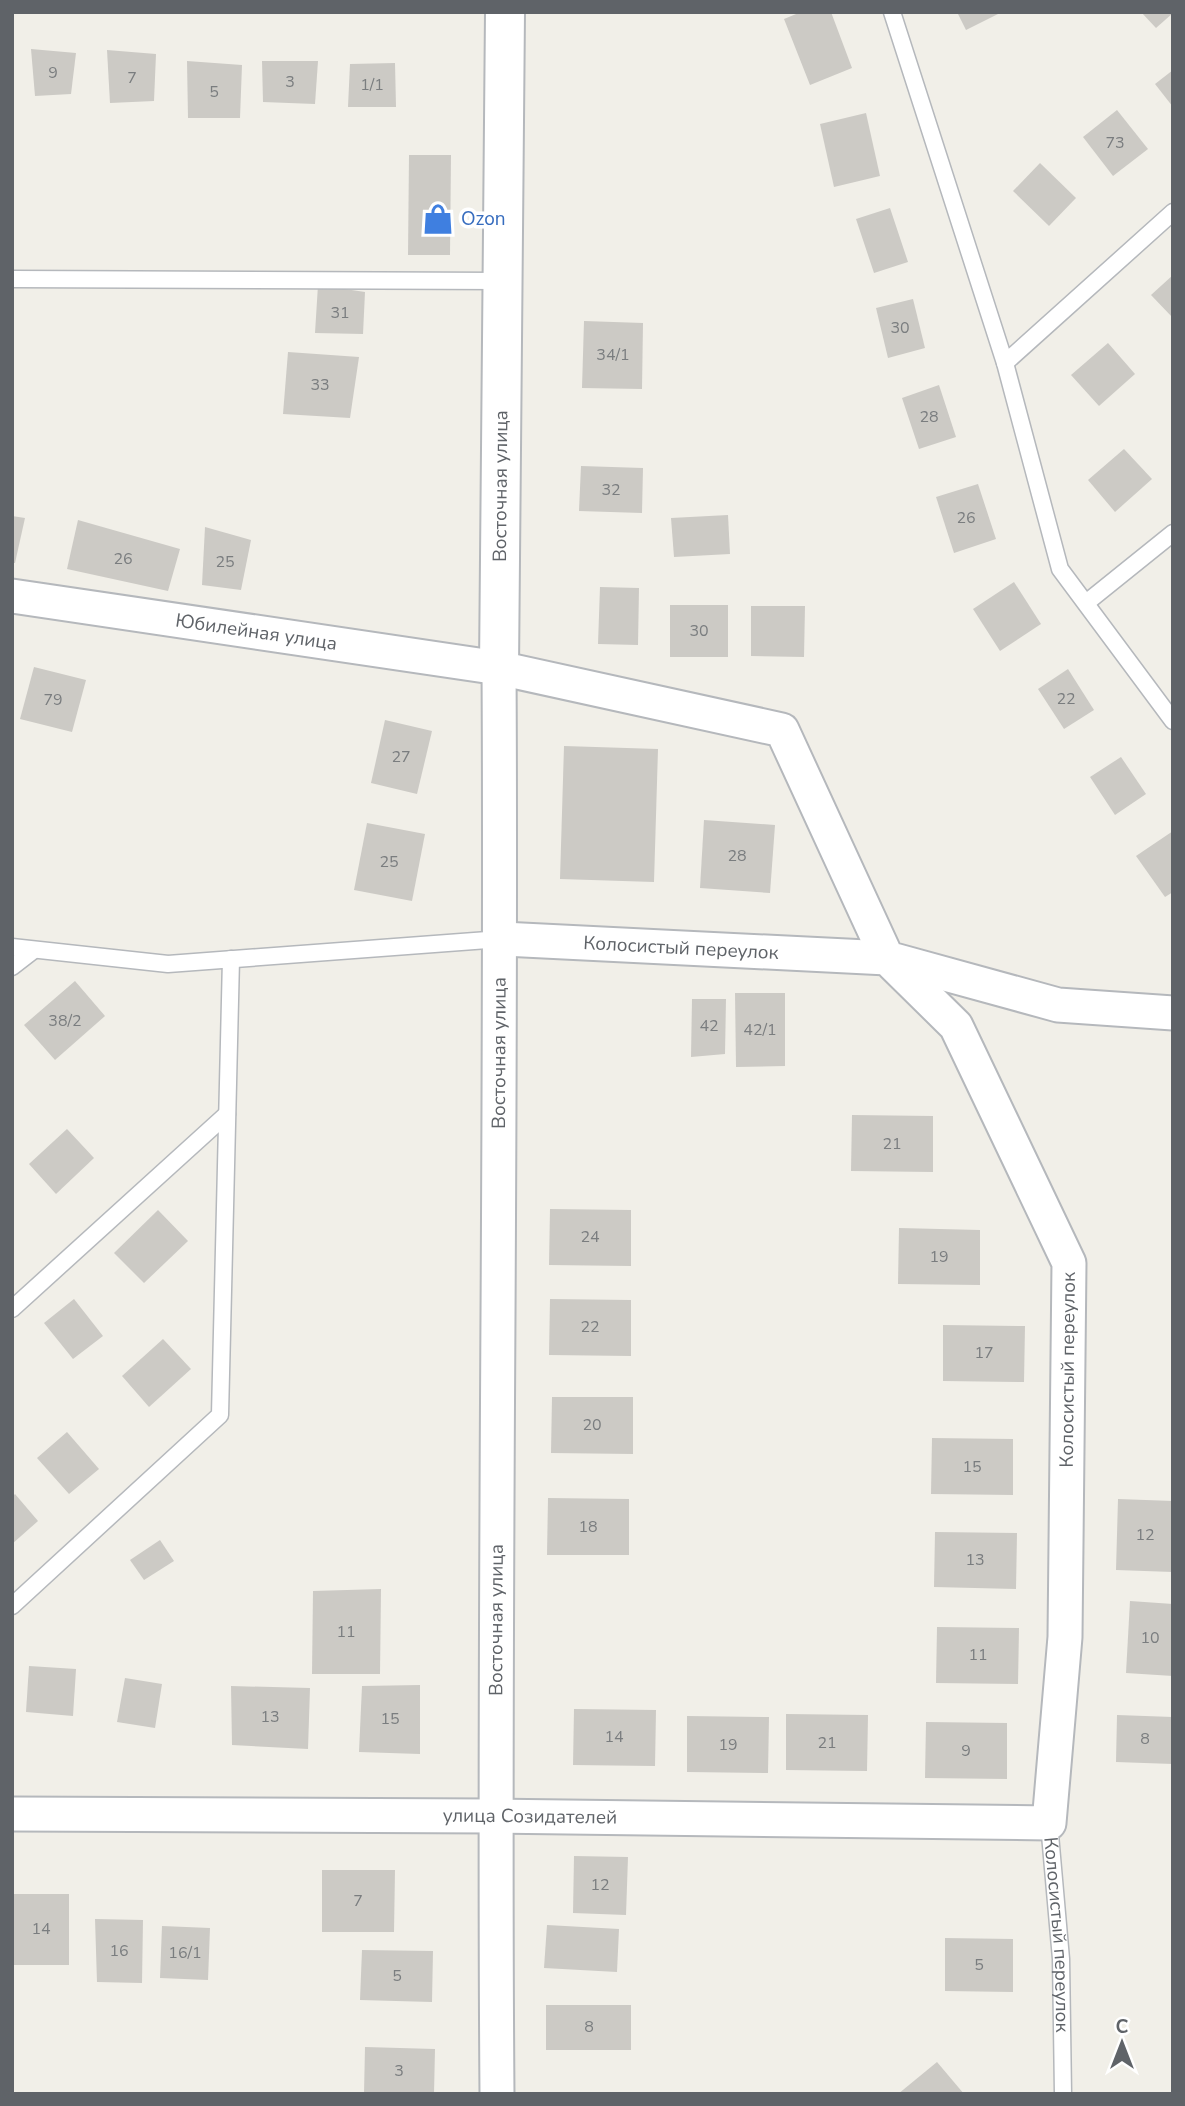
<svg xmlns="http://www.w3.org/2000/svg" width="1185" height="2106" font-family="'Nunito Sans',sans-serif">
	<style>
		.building { fill: #cccac5 }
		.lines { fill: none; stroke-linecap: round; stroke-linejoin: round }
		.service-casing { stroke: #b5b8bc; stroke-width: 19 }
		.minor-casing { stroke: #b5b8bc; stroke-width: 37 }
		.tertiary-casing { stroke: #b5b8bc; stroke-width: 42 }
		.service { stroke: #fff; stroke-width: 16 }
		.minor { stroke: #fff; stroke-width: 33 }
		.tertiary { stroke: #fff; stroke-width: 38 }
		.labels { text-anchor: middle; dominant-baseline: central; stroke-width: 7; stroke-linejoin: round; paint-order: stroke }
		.number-label { font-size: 16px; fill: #7a7d7f }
		.shop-label { font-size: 19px; fill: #366cbe; stroke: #fff; text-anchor: start }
		.street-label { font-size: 19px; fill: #5f6368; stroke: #fff }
	</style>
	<rect width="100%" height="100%" fill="#f1efe8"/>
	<!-- building -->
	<g class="building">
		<polygon points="801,12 831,12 852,68 810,85 784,19"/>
		<polygon points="957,12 1002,12 966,30"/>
		<polygon points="1141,12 1173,12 1173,13 1156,28"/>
		<polygon points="31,49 76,53 71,94 35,96"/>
		<polygon points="107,50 156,54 154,101 110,103"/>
		<polygon points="187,61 242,65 240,118 188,118"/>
		<polygon points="262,61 318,61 315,104 263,102"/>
		<polygon points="395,63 396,107 348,107 350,64"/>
		<polygon points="1173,70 1173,107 1155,84"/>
		<polygon points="1117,110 1148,149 1113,176 1083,137"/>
		<polygon points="866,113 880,176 834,187 820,124"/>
		<polygon points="409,155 451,155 450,255 408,255"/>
		<polygon points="1040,163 1076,198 1049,226 1013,191"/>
		<polygon points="890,208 908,262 874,273 856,219"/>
		<polygon points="1173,275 1173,318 1151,295"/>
		<polygon points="318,285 365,292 363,334 315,333"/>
		<polygon points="913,299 925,348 888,358 876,308"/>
		<polygon points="584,321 643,323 642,389 582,388"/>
		<polygon points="1108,343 1135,374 1099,406 1071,375"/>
		<polygon points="288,352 359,357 350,418 283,414"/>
		<polygon points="939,385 956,437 919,449 902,398"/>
		<polygon points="1124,449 1152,479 1115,512 1088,480"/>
		<polygon points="581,466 643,468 642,513 579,511"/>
		<polygon points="978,484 996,539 954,553 936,497"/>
		<polygon points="728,515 730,554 674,557 671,518"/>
		<polygon points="12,516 25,518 15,563 12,563"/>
		<polygon points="78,520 180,549 168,591 67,569"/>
		<polygon points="205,527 251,540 241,590 202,585"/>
		<polygon points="1014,582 1041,624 1000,651 973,609"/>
		<polygon points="600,587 639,588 638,645 598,644"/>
		<rect x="670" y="605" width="58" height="52"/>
		<polygon points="751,606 805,606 804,657 751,656"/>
		<polygon points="34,667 86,680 72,732 20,719"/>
		<polygon points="1068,669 1094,710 1064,729 1038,689"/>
		<polygon points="385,720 432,731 417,794 371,783"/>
		<polygon points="564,746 658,749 654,882 560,879"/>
		<polygon points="1121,757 1146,794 1115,815 1090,777"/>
		<polygon points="704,820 775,825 770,893 700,888"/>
		<polygon points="367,823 425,834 412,901 354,890"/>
		<polygon points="1173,831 1173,892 1165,897 1136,856"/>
		<polygon points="75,981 105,1016 55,1060 24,1025"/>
		<polygon points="735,993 785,993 785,1066 736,1067"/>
		<polygon points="692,999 726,999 725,1054 691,1057"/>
		<polygon points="852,1115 933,1116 933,1172 851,1171"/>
		<polygon points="67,1129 94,1158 56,1194 29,1164"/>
		<polygon points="550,1209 631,1210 631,1266 549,1265"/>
		<polygon points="158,1210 188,1241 144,1283 114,1253"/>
		<polygon points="899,1228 980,1230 980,1285 898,1284"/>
		<polygon points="74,1299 103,1336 73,1359 44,1323"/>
		<polygon points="550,1299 631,1300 631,1356 549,1355"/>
		<polygon points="943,1325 1025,1326 1024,1382 943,1381"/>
		<polygon points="163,1339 191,1369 149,1407 122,1376"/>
		<polygon points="552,1397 633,1397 633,1454 551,1453"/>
		<polygon points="67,1432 99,1469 69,1494 37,1458"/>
		<polygon points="932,1438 1013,1439 1013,1495 931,1494"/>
		<polygon points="15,1494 38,1521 12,1544 12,1497"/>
		<polygon points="548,1498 629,1499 629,1555 547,1555"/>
		<polygon points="1118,1499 1173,1501 1173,1572 1116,1570"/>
		<polygon points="935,1532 1017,1533 1016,1589 934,1587"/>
		<polygon points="160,1540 174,1561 144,1580 130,1560"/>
		<polygon points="381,1589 380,1674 312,1674 313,1591"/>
		<polygon points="1130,1601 1173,1604 1173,1676 1126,1673"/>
		<polygon points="937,1627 1019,1628 1018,1684 936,1683"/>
		<polygon points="29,1666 76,1669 73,1716 26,1712"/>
		<polygon points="125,1678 162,1684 155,1728 117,1722"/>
		<polygon points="420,1685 420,1754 359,1752 362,1686"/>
		<polygon points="231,1686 310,1688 308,1749 232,1745"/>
		<polygon points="574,1709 656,1710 655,1766 573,1765"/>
		<polygon points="786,1714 868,1715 867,1771 786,1770"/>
		<polygon points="1117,1715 1173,1717 1173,1764 1116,1762"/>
		<polygon points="687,1716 769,1717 768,1773 687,1772"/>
		<polygon points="926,1722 1007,1723 1007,1779 925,1778"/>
		<polygon points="574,1856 628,1857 626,1915 573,1913"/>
		<polygon points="322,1870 395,1870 394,1932 322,1932"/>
		<rect x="12" y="1894" width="57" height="71"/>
		<polygon points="95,1919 143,1920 142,1983 97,1982"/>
		<polygon points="547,1925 619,1929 617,1972 544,1968"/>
		<polygon points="162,1926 210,1928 208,1980 160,1978"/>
		<polygon points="945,1938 1013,1939 1013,1992 945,1991"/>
		<polygon points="362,1950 433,1951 432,2002 360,2000"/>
		<rect x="546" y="2005" width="85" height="45"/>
		<polygon points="365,2047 435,2049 434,2094 364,2094"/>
		<polygon points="937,2062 964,2094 898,2094"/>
	</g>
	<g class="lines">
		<defs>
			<g id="service">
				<polyline points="892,12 1005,363 1060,569 1173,721"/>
				<polyline points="12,279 503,281"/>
				<polyline points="1005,363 1173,212"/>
				<polyline points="1086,603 1173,533"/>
				<polyline points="12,947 168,964 501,939"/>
				<polyline points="12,967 34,950"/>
				<polyline points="12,1309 227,1114"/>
				<polyline points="12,1606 220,1415 231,959"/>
				<path id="s1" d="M1049,1823l12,136 2,135"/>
			</g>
			<g id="minor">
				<path id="s2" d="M12,596l487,72 283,62 105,228 171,47 115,8"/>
				<path id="s3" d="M12,1814l482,2 555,7 16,-186 4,-374 -113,-237 -69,-68 -386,-19"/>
				<path id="s4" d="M497,2094c-4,-476 5,-951 2,-1426"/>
			</g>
			<g id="tertiary">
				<path id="s5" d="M499,668l6,-656"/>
			</g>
		</defs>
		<!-- service casing -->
		<use href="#service" class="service-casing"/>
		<!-- minor casing -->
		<use href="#minor" class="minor-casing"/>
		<!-- tertiary casing -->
		<use href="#tertiary" class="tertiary-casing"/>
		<!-- service -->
		<use href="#service" class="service"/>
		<!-- minor -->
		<use href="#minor" class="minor"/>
		<!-- tertiary -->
		<use href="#tertiary" class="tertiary"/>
	</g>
	<!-- icons -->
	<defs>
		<symbol id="shop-bare" viewBox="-9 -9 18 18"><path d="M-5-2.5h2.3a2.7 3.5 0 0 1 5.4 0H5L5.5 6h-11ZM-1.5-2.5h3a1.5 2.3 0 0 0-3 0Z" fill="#3f7fe0" stroke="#fff" stroke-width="2.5" paint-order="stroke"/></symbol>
	</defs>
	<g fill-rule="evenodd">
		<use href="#shop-bare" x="416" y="197" width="44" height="44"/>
	</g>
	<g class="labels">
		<!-- number labels -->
		<g class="number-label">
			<text x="53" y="73">9</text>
			<text x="132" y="78">7</text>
			<text x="290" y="82">3</text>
			<text x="372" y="85">1/1</text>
			<text x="214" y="92">5</text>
			<text x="1115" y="143">73</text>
			<text x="340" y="313">31</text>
			<text x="900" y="328">30</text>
			<text x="613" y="355">34/1</text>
			<text x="320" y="385">33</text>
			<text x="929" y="417">28</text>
			<text x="611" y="490">32</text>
			<text x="966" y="518">26</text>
			<text x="123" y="559">26</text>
			<text x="225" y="562">25</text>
			<text x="699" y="631">30</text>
			<text x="1066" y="699">22</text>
			<text x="53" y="700">79</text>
			<text x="401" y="757">27</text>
			<text x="737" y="856">28</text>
			<text x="389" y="862">25</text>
			<text x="65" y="1021">38/2</text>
			<text x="709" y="1026">42</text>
			<text x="760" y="1030">42/1</text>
			<text x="892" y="1144">21</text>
			<text x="590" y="1237">24</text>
			<text x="939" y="1257">19</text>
			<text x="590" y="1327">22</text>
			<text x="984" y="1353">17</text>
			<text x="592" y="1425">20</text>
			<text x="972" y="1467">15</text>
			<text x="588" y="1527">18</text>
			<text x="1145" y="1535">12</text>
			<text x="975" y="1560">13</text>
			<text x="346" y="1632">11</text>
			<text x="1150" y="1638">10</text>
			<text x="978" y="1655">11</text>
			<text x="270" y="1717">13</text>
			<text x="390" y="1719">15</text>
			<text x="614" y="1737">14</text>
			<text x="1145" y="1739">8</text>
			<text x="827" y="1743">21</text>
			<text x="728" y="1745">19</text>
			<text x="966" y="1751">9</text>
			<text x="600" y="1885">12</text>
			<text x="358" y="1901">7</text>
			<text x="41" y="1929">14</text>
			<text x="119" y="1951">16</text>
			<text x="185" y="1953">16/1</text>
			<text x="979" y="1965">5</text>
			<text x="397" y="1976">5</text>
			<text x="589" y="2027">8</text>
			<text x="399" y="2071">3</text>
		</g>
		<!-- shop labels -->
		<g class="shop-label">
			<text x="461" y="219">Ozon</text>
		</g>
		<!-- street labels -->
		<g class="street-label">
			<text stroke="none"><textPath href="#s5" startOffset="182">Восточная улица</textPath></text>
			<text stroke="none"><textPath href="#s2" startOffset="247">Юбилейная улица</textPath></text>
			<text transform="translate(681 948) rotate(3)">Колосистый переулок</text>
			<text stroke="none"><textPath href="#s4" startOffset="1041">Восточная улица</textPath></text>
			<text stroke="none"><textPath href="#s3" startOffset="1491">Колосистый переулок</textPath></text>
			<text stroke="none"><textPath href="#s4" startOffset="474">Восточная улица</textPath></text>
			<text stroke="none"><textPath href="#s3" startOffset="518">улица Созидателей</textPath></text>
			<text stroke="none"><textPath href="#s1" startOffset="112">Колосистый переулок</textPath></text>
		</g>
	</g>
	<!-- border -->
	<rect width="1185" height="2106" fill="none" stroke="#5f6368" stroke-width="28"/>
	<!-- north arrow -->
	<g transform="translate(1122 2043)" stroke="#ffffff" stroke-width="5" paint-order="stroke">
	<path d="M0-5L12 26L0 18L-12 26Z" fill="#5f6368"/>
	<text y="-10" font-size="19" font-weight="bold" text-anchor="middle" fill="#5f6368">С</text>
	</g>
</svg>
